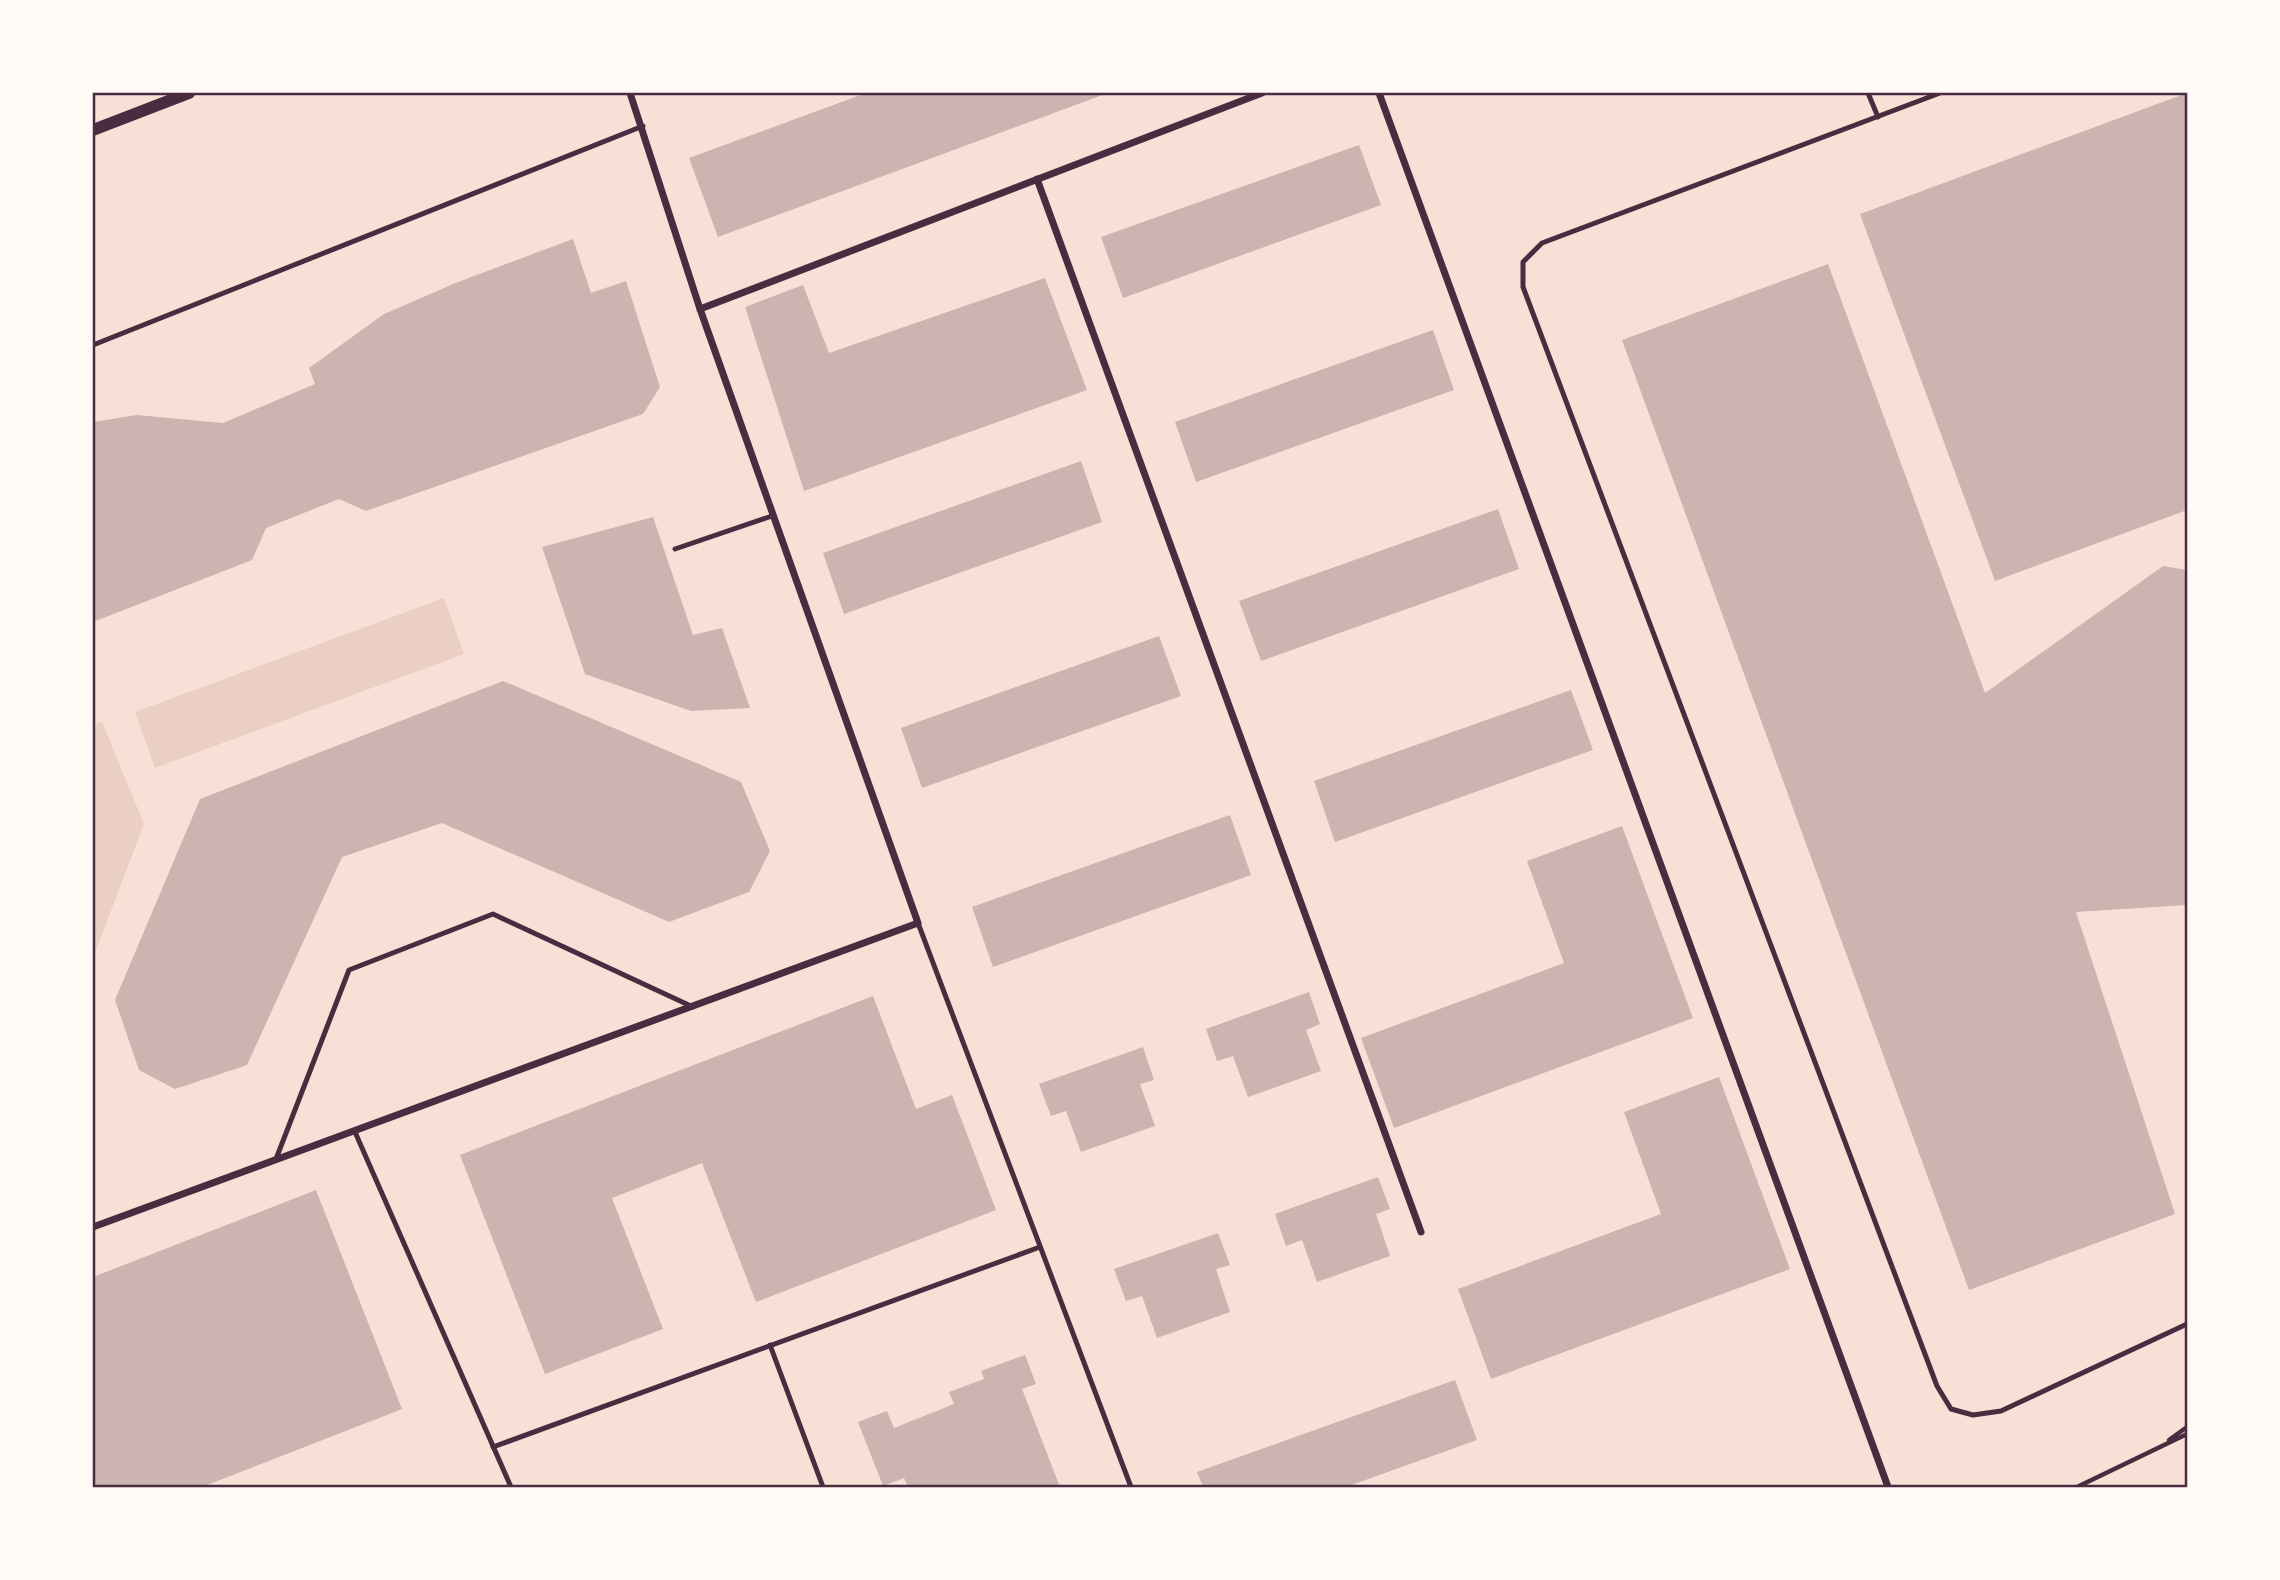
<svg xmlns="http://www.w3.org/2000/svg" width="2280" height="1580" font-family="'PT Sans Narrow',sans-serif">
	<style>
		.green { fill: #ebcfc5 }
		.building { fill: #ccb4b1 }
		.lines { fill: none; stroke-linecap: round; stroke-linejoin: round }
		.path { stroke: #4a2c40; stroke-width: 4.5 }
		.service { stroke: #4a2c40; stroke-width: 5 }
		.minor { stroke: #4a2c40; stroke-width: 7 }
		.tertiary { stroke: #4a2c40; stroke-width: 12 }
		.neatline { fill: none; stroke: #4a2c40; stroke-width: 2.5 }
	</style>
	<rect width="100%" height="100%" fill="#f7e1d7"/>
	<!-- green -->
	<g class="green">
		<polygon points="444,598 464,654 155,768 135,712"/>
		<polygon points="102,722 144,824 93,958 93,725"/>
	</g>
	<!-- building -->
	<g class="building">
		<polygon points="866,93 1108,93 718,237 689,158"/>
		<polygon points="2187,93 2187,510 1995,581 1860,214"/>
		<polygon points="1359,145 1381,205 1123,298 1101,237"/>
		<polygon points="573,239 591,293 626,281 660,387 643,414 366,511 339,499 266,528 252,560 93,622 93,422 137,415 223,423 315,384 309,368 384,314 458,282"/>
		<polygon points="1828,264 1985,693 2163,566 2187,570 2187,905 2076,912 2175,1214 1969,1290 1622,340"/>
		<polygon points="1045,278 1087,390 804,491 745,307 803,285 829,353"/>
		<polygon points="1433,330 1454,390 1196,482 1175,422"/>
		<polygon points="1081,461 1102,522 844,614 823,553"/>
		<polygon points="1498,509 1519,569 1261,661 1239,601"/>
		<polygon points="653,517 693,635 722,628 750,708 691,711 585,674 542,547"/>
		<polygon points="1159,636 1181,696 922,788 901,728"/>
		<polygon points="503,681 741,782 770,851 749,892 669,922 442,823 342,857 247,1065 175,1089 139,1070 115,1000 200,799"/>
		<polygon points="1571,690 1593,750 1335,842 1314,781"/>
		<polygon points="1230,815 1251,875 993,967 972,907"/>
		<polygon points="1622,826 1693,1018 1394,1128 1361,1038 1564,963 1527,861"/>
		<polygon points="1309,992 1320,1024 1306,1030 1321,1071 1248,1097 1233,1056 1217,1061 1206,1029"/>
		<polygon points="873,996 916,1109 952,1095 996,1210 756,1302 702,1163 612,1198 663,1329 545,1374 460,1155"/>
		<polygon points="1143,1047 1154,1080 1140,1084 1155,1126 1081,1152 1066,1111 1051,1116 1039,1084"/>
		<polygon points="1719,1077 1790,1269 1491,1379 1458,1289 1661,1214 1624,1112"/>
		<polygon points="1378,1177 1390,1209 1376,1214 1390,1256 1317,1282 1302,1240 1286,1246 1275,1214"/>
		<polygon points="316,1190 402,1409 202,1487 93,1487 93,1277"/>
		<polygon points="1218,1233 1230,1265 1216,1269 1230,1312 1157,1338 1142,1296 1126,1301 1114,1269"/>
		<polygon points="1025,1355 1036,1384 1022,1389 1060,1487 908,1487 904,1478 883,1486 858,1422 887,1411 894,1428 954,1404 949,1392 984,1379 981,1371"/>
		<polygon points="1455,1380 1477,1440 1346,1487 1203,1487 1197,1472"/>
	</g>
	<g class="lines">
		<!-- path -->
		<g class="path">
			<polyline points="2169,1440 2187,1427"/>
			<polyline points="2077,1487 2187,1434"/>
		</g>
		<!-- service -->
		<g class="service">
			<polyline points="1868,93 1878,117"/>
			<polyline points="1940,93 1542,243 1523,262 1523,287 1937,1386 1951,1409 1973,1415 2001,1411 2187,1324"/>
			<polyline points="93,345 643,126"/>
			<polyline points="675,549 772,516"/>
			<polyline points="918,923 1131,1487"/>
			<polyline points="355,1132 511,1487"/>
			<polyline points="276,1159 349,970 493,914 693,1007"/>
			<polyline points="770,1345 823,1487"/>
			<polyline points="493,1447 1040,1247"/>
		</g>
		<!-- minor -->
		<g class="minor">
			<polyline points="1379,93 1888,1487"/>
			<polyline points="1037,179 1421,1232"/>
			<polyline points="700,309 1262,93"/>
			<polyline points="93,1227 918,923 700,309 630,93"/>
		</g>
		<!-- tertiary -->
		<polyline class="tertiary" points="93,130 189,93"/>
	</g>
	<!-- border -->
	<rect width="2280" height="1580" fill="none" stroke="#fffaf5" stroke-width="189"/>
	<rect x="94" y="94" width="2092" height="1392" class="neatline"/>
</svg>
